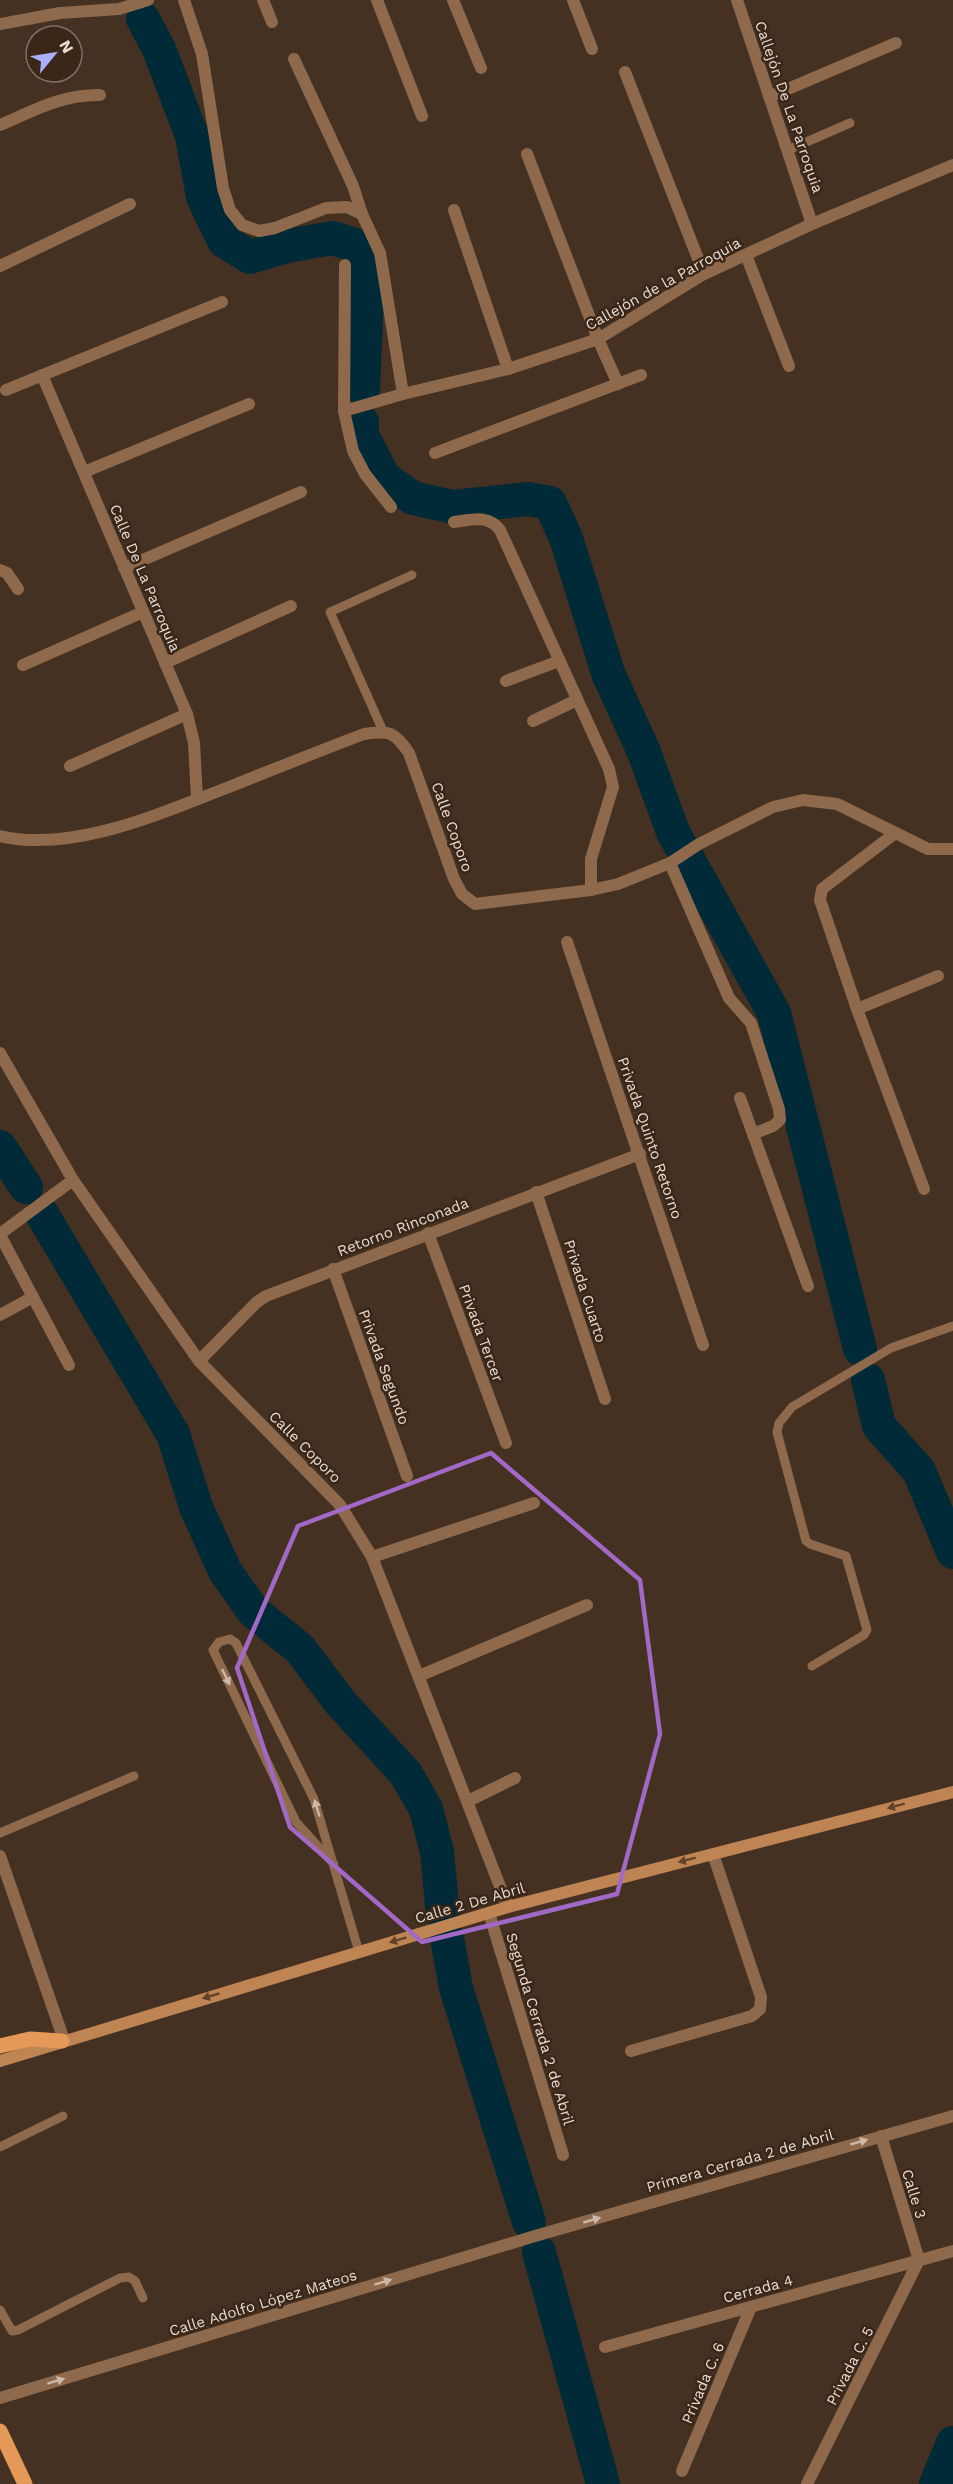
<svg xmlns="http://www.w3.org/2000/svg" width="953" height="2484" font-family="'Work Sans',sans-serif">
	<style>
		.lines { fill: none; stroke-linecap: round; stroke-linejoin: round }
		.river { stroke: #002a37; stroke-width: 34 }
		.lane { stroke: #8e694b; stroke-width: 9 }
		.street { stroke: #8e694b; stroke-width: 12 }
		.secondary { stroke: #bf8453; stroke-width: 12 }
		.primary { stroke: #e59958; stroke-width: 15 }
		.oneway { fill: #cdb9a9 }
		.oneway2 { fill: #62432a }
		.marked { fill: none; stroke: #a169c5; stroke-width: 4.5; stroke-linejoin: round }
		.labels { text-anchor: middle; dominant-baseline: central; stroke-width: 5; stroke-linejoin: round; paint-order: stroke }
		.street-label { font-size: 15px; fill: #e8dbd1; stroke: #3a2718 }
	</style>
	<rect width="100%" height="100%" fill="#443122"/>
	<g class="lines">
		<!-- river -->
		<g class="river">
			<polyline points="143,19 159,49 192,136 203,197 224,241 250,257 287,246 333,238 357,246 367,296 363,389"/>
			<polyline points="362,422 362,435 384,478 413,498 453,507 528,499 550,503 566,538 608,673 644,752 673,832 774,1013 860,1349"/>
			<polyline points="0,1147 26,1187"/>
			<polyline points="42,1214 173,1434 196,1507 225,1571 253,1611 300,1649 340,1702 406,1774 426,1809 437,1852 443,1915"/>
			<polyline points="868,1380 879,1426 919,1471 953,1552"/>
			<polyline points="447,1938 456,1988 529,2222"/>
			<polyline points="539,2252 603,2484"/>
			<polyline points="936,2484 953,2443"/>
		</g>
		<!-- lane -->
		<g class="lane">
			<polyline points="788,150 850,123"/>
			<polyline points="383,731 330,612 412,575"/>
			<polyline points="812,1666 864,1635 867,1630 846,1556 810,1544 806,1541 777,1432 779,1423 792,1407 891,1348 953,1326"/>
			<polyline points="0,1833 134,1776"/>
			<polyline points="334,1864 296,1822 213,1650 219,1642 230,1639 236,1643 314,1799 359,1952"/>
			<polyline points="0,2147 63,2116"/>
			<polyline points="0,2310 12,2331 18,2330 120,2278 129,2277 135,2281 143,2298"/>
		</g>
		<!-- street -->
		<g class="street">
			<polyline points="184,0 202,54 223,188 230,210 242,225 259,231 275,228 326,208 347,207 362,214"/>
			<polyline points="263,0 272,22"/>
			<polyline points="377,0 422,116"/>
			<polyline points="453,0 481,68"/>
			<polyline points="573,0 592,49"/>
			<polyline points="737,0 812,224"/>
			<polyline points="0,24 60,13 119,9 148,0"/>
			<polyline points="294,59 353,186 362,214 380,253 403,394"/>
			<polyline points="625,72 704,274"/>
			<polyline points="769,97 896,43"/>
			<path d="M0,125c33,-14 63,-31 100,-30"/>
			<polyline points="527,154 598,339 618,384"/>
			<polyline points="454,210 508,369"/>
			<polyline points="746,255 789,366"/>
			<polyline points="345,265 344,411 353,451 365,474 391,507"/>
			<polyline points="0,266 130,204"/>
			<polyline points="42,375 187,714 194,743 197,799"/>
			<polyline points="6,390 222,302"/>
			<polyline points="344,411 403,394 508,369 598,339 704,274 812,224 953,165"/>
			<polyline points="435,453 641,375"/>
			<polyline points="84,472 249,404"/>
			<path d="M454,522c18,-2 34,-8 46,8l109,239 4,18 -22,72v31"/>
			<polyline points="124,568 301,492"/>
			<polyline points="0,570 7,573 18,589"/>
			<polyline points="165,663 291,606"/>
			<polyline points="23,665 143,612"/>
			<polyline points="506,681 559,661"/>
			<polyline points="533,721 577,700"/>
			<polyline points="70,766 187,714"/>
			<polyline points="894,834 822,889 820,900 857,1009 924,1189"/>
			<path d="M0,836c74,17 161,-23 229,-49 45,-18 90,-36 135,-53 25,-4 31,-2 45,19l45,126 8,15 13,10 116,-14 27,-6 52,-21 29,-19 74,-37 30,-7 34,4 91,45h25"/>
			<polyline points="670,863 729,998 751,1023 779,1109 780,1120 773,1126 753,1134"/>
			<polyline points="567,942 703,1345"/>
			<polyline points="857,1009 938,976"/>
			<polyline points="0,1053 73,1180 199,1361 340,1505 372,1557 508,1907"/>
			<polyline points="740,1098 808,1286"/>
			<polyline points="536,1192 605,1399"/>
			<polyline points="428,1233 506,1443"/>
			<polyline points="0,1234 73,1180"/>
			<polyline points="0,1235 69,1365"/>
			<polyline points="333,1269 407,1476"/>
			<polyline points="0,1315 33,1297"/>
			<polyline points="199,1361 257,1302 266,1296 640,1154"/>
			<polyline points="372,1557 534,1503"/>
			<polyline points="419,1676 587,1605"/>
			<polyline points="468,1801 515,1778"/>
			<polyline points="0,1856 64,2040"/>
			<polyline points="489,1913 563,2155"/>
			<polyline points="631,2051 752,2016 760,2009 761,1997 713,1854"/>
			<polyline points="881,2136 919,2260"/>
			<polyline points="605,2347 953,2251"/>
			<polyline points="0,2398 535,2236 953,2116"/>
			<polyline points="682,2471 751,2307"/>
			<polyline points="807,2484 919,2260"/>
		</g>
		<!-- secondary -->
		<polyline class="secondary" points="0,2061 508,1907 953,1792"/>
		<!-- primary -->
		<g class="primary">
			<polyline points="0,2046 30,2039 62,2041"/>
			<polyline points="0,2431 25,2484"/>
		</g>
	</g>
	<!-- one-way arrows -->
	<defs><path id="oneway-solid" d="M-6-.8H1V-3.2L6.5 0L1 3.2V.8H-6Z" transform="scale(1.5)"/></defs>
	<g class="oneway">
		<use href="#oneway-solid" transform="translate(226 1677) rotate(64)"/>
		<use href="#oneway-solid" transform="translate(317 1808) rotate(-107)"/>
		<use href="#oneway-solid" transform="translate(859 2142) rotate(-16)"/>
		<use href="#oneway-solid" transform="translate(592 2220) rotate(-16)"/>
		<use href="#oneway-solid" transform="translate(383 2282) rotate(-17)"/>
		<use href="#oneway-solid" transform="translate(56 2381) rotate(-17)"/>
	</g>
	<g class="oneway2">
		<use href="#oneway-solid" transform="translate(896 1806) rotate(165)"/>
		<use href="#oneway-solid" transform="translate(687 1860) rotate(165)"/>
		<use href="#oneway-solid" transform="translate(398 1940) rotate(163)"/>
		<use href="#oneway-solid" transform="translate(211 1996) rotate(163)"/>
	</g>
	<!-- marked area -->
	<path class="marked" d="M491,1453l149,127 20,154 -43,160 -195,48 -132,-115 -53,-159 61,-142z"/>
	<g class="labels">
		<!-- street labels -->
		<g class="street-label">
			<text transform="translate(789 107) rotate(71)">Callejón De La Parroquia</text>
			<text transform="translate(663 284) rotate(-29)">Callejón de la Parroquia</text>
			<text transform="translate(145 578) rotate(67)">Calle De La Parroquia</text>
			<text transform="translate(452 827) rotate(70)">Calle Coporo</text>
			<text transform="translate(650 1138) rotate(71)">Privada Quinto Retorno</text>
			<text transform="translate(403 1227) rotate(-21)">Retorno Rinconada</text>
			<text transform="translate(585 1291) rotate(72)">Privada Cuarto</text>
			<text transform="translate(481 1333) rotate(70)">Privada Tercer</text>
			<text transform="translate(384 1367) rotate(70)">Privada Segundo</text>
			<text transform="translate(305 1447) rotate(45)">Calle Coporo</text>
			<text transform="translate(470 1903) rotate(-16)">Calle 2 De Abril</text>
			<text transform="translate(540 2029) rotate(73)">Segunda Cerrada 2 de Abril</text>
			<text transform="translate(740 2161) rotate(-16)">Primera Cerrada 2 de Abril</text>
			<text transform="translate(914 2194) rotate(73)">Calle 3</text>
			<text transform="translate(758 2289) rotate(-15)">Cerrada 4</text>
			<text transform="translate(263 2303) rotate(-17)">Calle Adolfo López Mateos</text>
			<text transform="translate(850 2366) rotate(-63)">Privada C. 5</text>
			<text transform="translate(703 2383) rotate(-67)">Privada C. 6</text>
		</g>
	</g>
	<!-- north arrow -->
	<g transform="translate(54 54) rotate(60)"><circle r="28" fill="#3a2718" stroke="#806f62" stroke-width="1.5"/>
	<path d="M0-4.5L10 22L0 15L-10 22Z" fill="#acaffb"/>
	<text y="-9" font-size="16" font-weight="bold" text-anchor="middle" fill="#e8dbd1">N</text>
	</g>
</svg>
